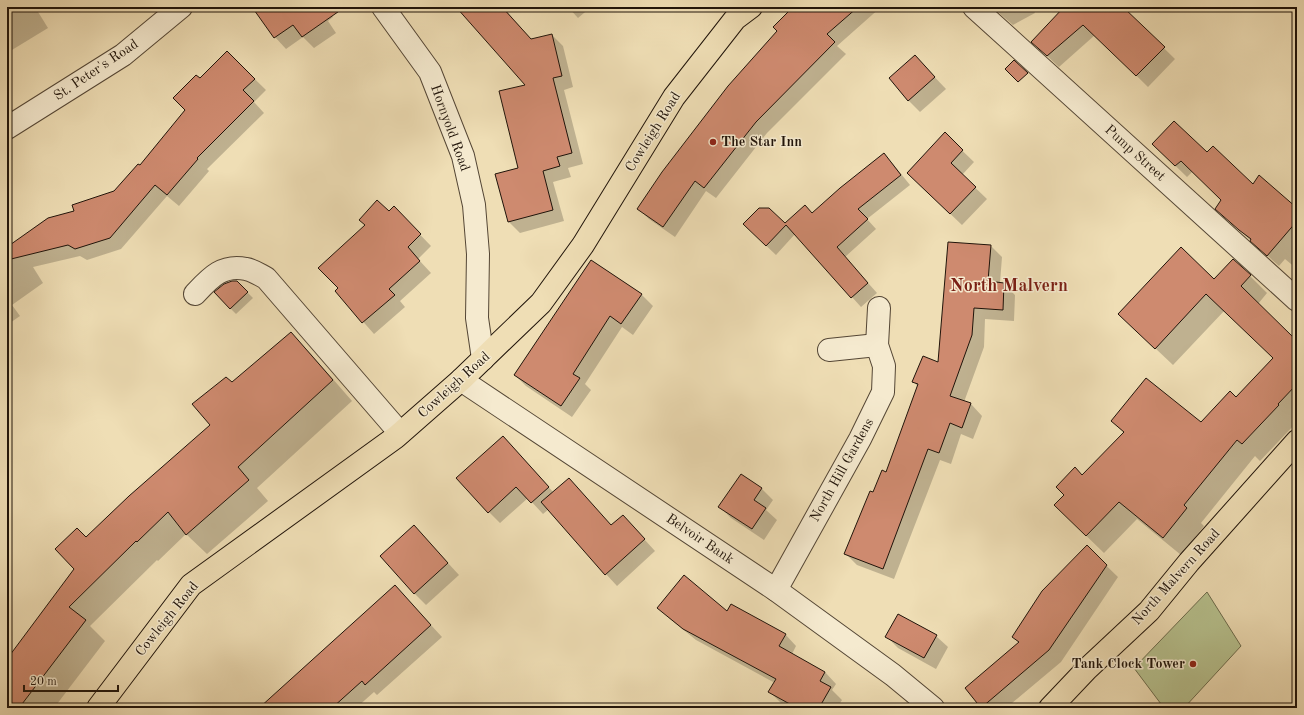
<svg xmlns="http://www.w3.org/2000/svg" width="1304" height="715" font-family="'Old Standard TT',serif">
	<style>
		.green { fill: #b7c28f; stroke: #6c6b4c }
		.shadow { fill: #0003 }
		.building { fill: #ce8a6f; stroke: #20140a }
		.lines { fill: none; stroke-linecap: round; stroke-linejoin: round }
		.minor-casing { stroke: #544635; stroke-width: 24 }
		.major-casing { stroke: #20140a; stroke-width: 24 }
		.minor { stroke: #f5eacf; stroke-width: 22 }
		.major { stroke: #efdeb5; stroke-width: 22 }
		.poi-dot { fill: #8f2418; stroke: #f5eacf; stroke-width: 1.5 }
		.labels { text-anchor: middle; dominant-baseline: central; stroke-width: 3; stroke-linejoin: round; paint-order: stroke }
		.street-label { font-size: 14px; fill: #20140a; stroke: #f5eacf }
		.poi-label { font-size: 14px; font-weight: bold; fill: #20140a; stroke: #f5eacf; text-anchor: start }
		.district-label { font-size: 18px; font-weight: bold; fill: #7a1f14; stroke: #f5eacf }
	</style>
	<rect width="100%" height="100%" fill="#efdeb5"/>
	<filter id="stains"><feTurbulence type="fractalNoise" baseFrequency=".005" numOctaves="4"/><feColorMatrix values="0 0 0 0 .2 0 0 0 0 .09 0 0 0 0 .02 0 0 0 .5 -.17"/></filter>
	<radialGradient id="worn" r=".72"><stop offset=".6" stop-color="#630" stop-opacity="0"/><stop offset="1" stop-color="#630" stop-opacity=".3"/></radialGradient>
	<!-- green -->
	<polygon class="green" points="1207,592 1241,646 1184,708 1164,708 1134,668"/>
	<!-- shadow -->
	<g class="shadow">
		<polygon points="7,7 35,7 48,28 7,53"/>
		<polygon points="254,7 326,7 333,17 328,21 336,33 314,48 303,37 286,49 275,37"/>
		<polygon points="457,7 503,7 532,40 552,35 563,46 573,87 564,90 583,164 568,168 571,177 553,182 564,221 520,233 509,222 519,168 527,86"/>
		<polygon points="568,7 591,7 578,18"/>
		<polygon points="794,7 881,7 837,46 846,54 767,133 716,198 706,191 675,237 649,219 638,208 778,31"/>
		<polygon points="892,7 899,7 896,10"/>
		<polygon points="992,7 1032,7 1035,13 1013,25"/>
		<polygon points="1065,7 1122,7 1175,59 1148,87 1095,35 1059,67 1032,42"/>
		<polygon points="227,52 266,90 254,102 264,113 207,169 209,171 179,206 167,196 121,249 87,260 80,256 33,267 43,283 12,305 20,316 7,325 7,248 75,211 115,192 140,167 187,110 200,79"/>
		<polygon points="926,68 946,89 920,112 908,100"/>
		<polygon points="945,134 974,162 962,175 987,199 962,225 919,184"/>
		<polygon points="1153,144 1207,154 1253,185 1297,209 1297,269 1285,259 1279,266 1228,220 1222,200 1193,171 1187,177"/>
		<polygon points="884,155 893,164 910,185 867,219 876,229 845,257 877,293 861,307 795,234 776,255 754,234 785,225 812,214"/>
		<polygon points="389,212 405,219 431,246 418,259 431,273 400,301 405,307 374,334 336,291 339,289 366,225"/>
		<polygon points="991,246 1002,257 1000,283 1004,284 1015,295 1014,321 985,319 984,347 964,402 971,404 982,416 973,439 961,434 951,464 940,460 894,579 857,565 846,554 874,494 886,473 918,387 914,382 939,363"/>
		<polygon points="1250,276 1267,293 1258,304 1293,338 1297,334 1297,420 1295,422 1296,423 1260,461 1255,456 1201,523 1204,526 1181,555 1137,519 1104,553 1072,522 1082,476 1124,433 1112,421 1201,423 1236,398 1274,358 1225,310 1173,365 1137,331 1214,281"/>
		<polygon points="237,282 253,298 236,314 215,293"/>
		<polygon points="641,294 653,306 633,335 622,327 585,384 591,390 572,417 526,386 515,375"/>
		<polygon points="291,334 311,354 352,401 257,488 268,501 207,554 186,534 158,561 157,560 90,626 105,641 54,708 7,708 7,660 76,569 87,538 211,425 232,384"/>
		<polygon points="514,449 554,493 612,526 634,528 655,551 617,586 606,574 549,509 543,514 528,498 500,523 489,512"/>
		<polygon points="742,475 762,489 773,500 766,510 777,520 764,540 731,518 720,507"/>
		<polygon points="425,538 459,575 426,605 414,593"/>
		<polygon points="1087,547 1118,577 1061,662 1006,708 983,708 966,688 1019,643 1013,637"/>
		<polygon points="406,598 442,637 377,695 374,692 356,708 261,708"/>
		<polygon points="659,607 727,613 785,634 796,646 792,654 825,672 836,684 832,690 842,700 837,708 790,708 781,703 770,692 775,683 696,640 670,619"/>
		<polygon points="936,636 948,647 936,669 898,648 887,637"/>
	</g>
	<!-- building -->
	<g class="building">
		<polygon points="252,7 345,7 302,37 293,25 274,38"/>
		<polygon points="456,7 502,7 531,39 552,34 562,76 553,78 572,153 557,157 560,166 543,171 553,210 508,222 495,174 518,168 499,91 525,85"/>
		<polygon points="793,7 858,7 827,34 835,42 756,122 704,188 695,181 663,227 637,209 662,172 728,86 777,31 773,27"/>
		<polygon points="1064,7 1123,7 1165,47 1136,76 1083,25 1047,56 1031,42"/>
		<polygon points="227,51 255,79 243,90 254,101 197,158 198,159 167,195 155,185 110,238 75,249 68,245 7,260 7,247 48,218 74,211 72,205 114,191 138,164 140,165 185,110 173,98 196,75 200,78"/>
		<polygon points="915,55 935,77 908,101 889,78"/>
		<polygon points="1014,60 1028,73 1018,82 1005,69"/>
		<polygon points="1174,121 1207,152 1213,146 1253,184 1259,175 1297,208 1297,221 1267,256 1250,241 1251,239 1239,230 1215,209 1221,200 1181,161 1175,166 1152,144"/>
		<polygon points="945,132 963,150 951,163 976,187 950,214 907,173"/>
		<polygon points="884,153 901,175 858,209 868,219 837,247 868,283 851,298 786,225 766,246 743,224 759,208 769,208 785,223 805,205 812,213 840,188"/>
		<polygon points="377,200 389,211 394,206 421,234 408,247 420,261 389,289 395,295 362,323 335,291 338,288 318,268 365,225 359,220"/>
		<polygon points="948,242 991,245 988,281 1004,283 1003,310 974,308 972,335 950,396 971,403 962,428 950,423 939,453 928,449 883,569 844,554 870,491 873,492 882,470 886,472 918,384 912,382 923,356 938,362"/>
		<polygon points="1181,247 1214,279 1233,259 1251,275 1241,286 1293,337 1297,333 1297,384 1278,404 1279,405 1242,444 1237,440 1184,505 1187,508 1163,538 1119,502 1086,536 1054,505 1064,495 1056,487 1075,467 1082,475 1124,432 1111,421 1146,378 1201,422 1230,391 1236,397 1273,358 1206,294 1155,349 1118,314"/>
		<polygon points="591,260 642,294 621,324 610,316 573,374 580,378 561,406 514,375"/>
		<polygon points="232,281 237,281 248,292 230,309 214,292 224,284"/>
		<polygon points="291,332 333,380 238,467 249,480 186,535 168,512 137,542 136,541 69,607 86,620 19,708 7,708 7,659 74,569 55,549 77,528 86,537 129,496 210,425 192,404 226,377 232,382"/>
		<polygon points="503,436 549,487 531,503 516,487 488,513 456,478"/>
		<polygon points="741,474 762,488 754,500 766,508 752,529 718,507"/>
		<polygon points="569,478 611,525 623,515 645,539 605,575 541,502"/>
		<polygon points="414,525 448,563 414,594 380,556"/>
		<polygon points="1087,545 1107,565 1049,650 981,708 965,688 1019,642 1012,637 1042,591"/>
		<polygon points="684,575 727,611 731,604 786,634 779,646 825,672 820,681 831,687 819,708 797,708 768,692 776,679 683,629 657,608"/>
		<polygon points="395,585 431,625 365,685 362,681 332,708 259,708"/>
		<polygon points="898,614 937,635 924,658 885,637"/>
	</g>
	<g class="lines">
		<defs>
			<g id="minor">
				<polyline points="383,7 430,72 463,156 474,205 478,254 477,318 483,359"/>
				<polyline points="974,7 1297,300"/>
				<polyline points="7,128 123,55 181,7"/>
				<path d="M195,294c15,-16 27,-30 51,-25 7,1 14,6 20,9l134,155"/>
				<polyline points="829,350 877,345"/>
				<polyline points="461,380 776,590 893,675 933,708"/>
				<polyline points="776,590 860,439 883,392 884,366 877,345 879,308"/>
			</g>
			<g id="major">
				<polyline points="98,708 191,585 396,437 461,380 541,303 583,245 674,97 735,19 751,7"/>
				<polyline points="1050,708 1087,669 1149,611 1189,562 1297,441"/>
			</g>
		</defs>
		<!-- minor casing -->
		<use href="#minor" class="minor-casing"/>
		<!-- major casing -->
		<use href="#major" class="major-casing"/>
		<!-- minor -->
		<use href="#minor" class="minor"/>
		<!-- major -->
		<use href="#major" class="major"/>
	</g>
	<!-- markers -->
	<g class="poi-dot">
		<circle cx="713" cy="142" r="4"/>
		<circle cx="1193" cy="664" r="4"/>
	</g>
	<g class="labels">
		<!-- street labels -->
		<g class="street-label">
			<text transform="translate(96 70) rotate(-34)">St. Peter's Road</text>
			<text transform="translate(450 128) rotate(70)">Hornyold Road</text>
			<text transform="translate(653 132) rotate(-58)">Cowleigh Road</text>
			<text transform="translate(1135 153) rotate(42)">Pump Street</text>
			<text transform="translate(454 385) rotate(-42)">Cowleigh Road</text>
			<text transform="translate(842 470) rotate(-61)">North Hill Gardens</text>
			<text transform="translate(700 539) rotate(34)">Belvoir Bank</text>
			<text transform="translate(1176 577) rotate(-48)">North Malvern Road</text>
			<text transform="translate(167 619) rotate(-51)">Cowleigh Road</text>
		</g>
		<!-- poi labels -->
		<g class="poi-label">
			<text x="721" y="142">The Star Inn</text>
			<text x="1185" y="664" text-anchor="end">Tank Clock Tower</text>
		</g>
		<!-- district labels -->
		<g class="district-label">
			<text x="1009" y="286">North Malvern</text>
		</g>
	</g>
	<!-- margin -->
	<rect width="1304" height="715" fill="none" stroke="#efdeb5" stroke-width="24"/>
	<rect x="8" y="8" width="1288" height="699" fill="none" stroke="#20140a" stroke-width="2"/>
	<rect x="12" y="12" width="1280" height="691" fill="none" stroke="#20140a"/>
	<!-- scale -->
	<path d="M24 685v6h94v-6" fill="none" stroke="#20140a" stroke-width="2"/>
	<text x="30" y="685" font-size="12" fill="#20140a" stroke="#f5eacf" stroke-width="3" paint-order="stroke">20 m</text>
	<rect width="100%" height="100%" filter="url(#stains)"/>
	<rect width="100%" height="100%" fill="url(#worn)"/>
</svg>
